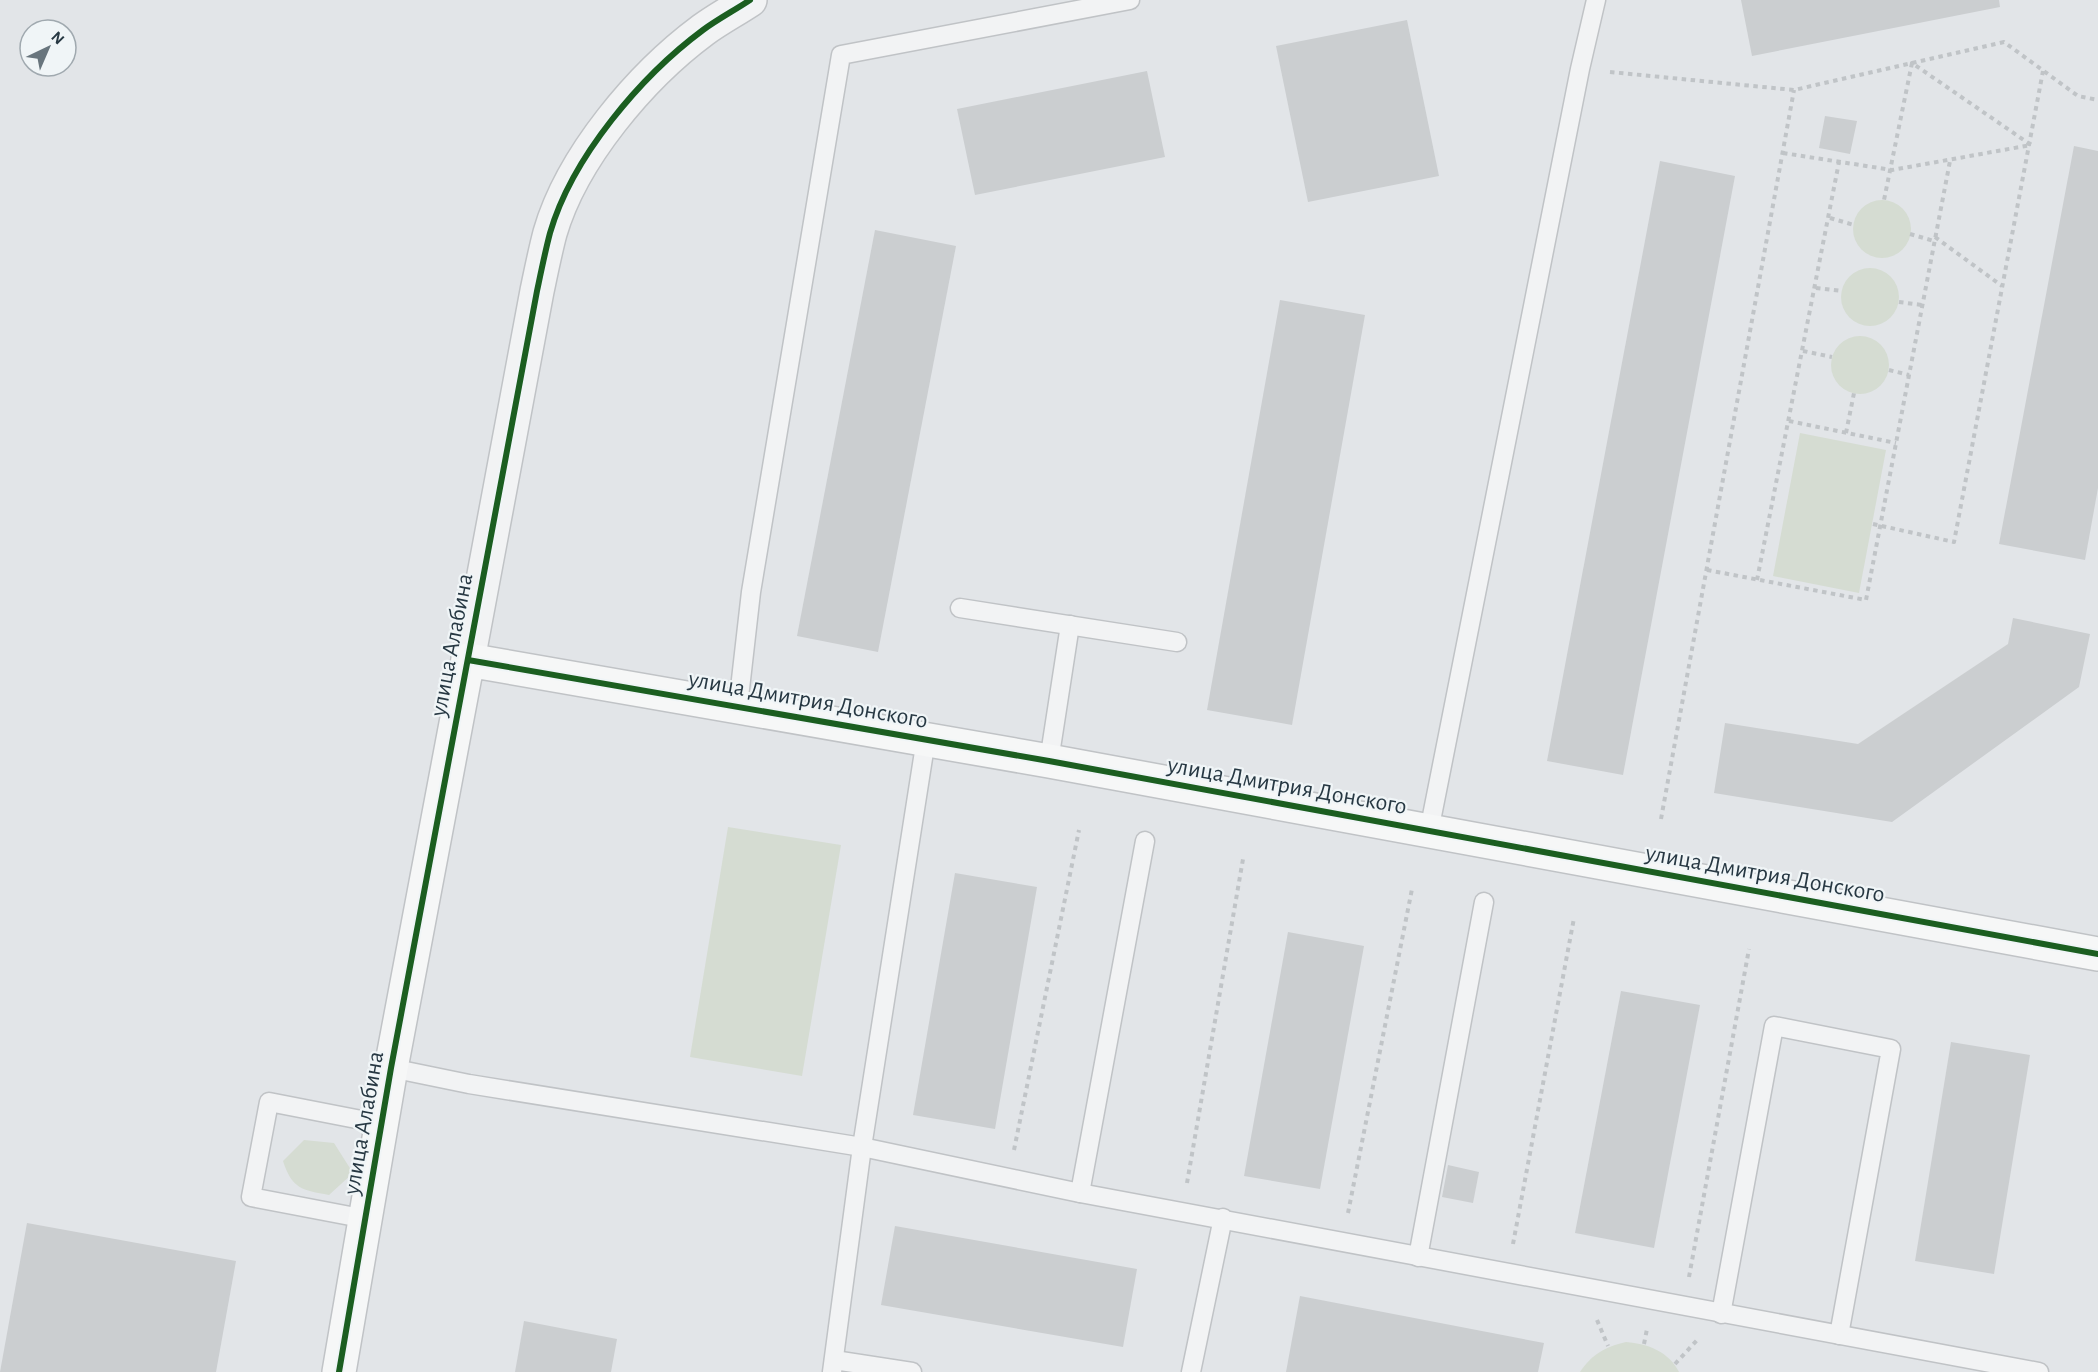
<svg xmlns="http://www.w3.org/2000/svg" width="2098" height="1372" font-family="'Alegreya Sans',sans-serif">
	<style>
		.green { fill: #d5dcd2 }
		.building { fill: #cbced0 }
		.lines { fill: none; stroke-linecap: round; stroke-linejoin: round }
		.lane-casing { stroke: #c0c3c6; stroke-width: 21 }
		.street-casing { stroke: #c0c3c6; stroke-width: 36 }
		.secondary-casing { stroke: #c0c3c6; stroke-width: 36 }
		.path { stroke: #c0c4c7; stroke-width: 4; stroke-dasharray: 4.5 4.5; stroke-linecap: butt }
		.lane { stroke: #f2f3f4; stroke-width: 18 }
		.street { stroke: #f2f3f4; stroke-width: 33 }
		.secondary { stroke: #f6f7f7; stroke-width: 33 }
		.cycleway-casing { stroke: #f0f5f7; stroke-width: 10 }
		.cycleway { stroke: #1b5e20; stroke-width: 6 }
		.labels { text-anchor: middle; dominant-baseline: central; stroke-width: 4.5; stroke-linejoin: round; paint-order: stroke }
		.street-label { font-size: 24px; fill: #273843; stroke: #f0f5f7 }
	</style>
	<rect width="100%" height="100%" fill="#e2e5e8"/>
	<!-- green -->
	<g class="green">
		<circle cx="1882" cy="229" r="29"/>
		<circle cx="1870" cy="297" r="29"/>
		<circle cx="1860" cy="365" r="29"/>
		<polygon points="1800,433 1886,450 1859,593 1773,576"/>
		<polygon points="728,827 841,845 802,1076 690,1057"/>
		<path d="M304,1140l30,3 19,30 -24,22c-27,-5 -37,-6 -46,-34z"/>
		<path d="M1626,1342c22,2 42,9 53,30h-99c12,-18 25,-25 46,-30z"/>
	</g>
	<!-- building -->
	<g class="building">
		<polygon points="1741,0 1999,0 2000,7 1752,56"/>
		<polygon points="1407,20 1439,176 1308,202 1276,46"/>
		<polygon points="1147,71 1165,157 975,195 957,109"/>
		<polygon points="1825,116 1857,121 1850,154 1819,148"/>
		<polygon points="2074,146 2098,151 2098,488 2085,560 1999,544"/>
		<polygon points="1660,161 1735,176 1623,775 1547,761"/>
		<polygon points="875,230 956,246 878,652 797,636"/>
		<polygon points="1280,300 1365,315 1292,725 1207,710"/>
		<polygon points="2013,618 2090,634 2079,687 1892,822 1714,793 1725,723 1858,744 2008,644"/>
		<polygon points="955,873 1037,887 995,1129 913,1115"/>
		<polygon points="1288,932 1364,946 1320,1189 1244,1176"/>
		<polygon points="1621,991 1700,1005 1654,1248 1575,1233"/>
		<polygon points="1951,1042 2030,1055 1994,1274 1915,1261"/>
		<polygon points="1448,1165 1479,1172 1473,1203 1442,1197"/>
		<polygon points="27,1223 236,1261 216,1372 0,1372"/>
		<polygon points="895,1226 1137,1269 1123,1347 881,1305"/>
		<polygon points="1300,1296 1544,1343 1538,1372 1286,1372"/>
		<polygon points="524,1321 617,1339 611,1372 515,1372"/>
	</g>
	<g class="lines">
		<defs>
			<g id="lane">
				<polyline points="960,608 1177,642"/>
				<polyline points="738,706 751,592 841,55 1130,0"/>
				<polyline points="1049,761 1070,625"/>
				<polyline points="1429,831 1580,69 1596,0"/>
				<polyline points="391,1068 469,1084 862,1147 1080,1193 2039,1372"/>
				<polyline points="1080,1193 1145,841"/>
				<polyline points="366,1219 251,1197 269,1102 382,1124"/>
				<polyline points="1418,1257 1484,902"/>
				<polyline points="1721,1314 1774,1026 1891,1049 1839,1335"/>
				<polyline points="834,1360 912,1372"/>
				<polyline points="832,1372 862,1147 926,739"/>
				<polyline points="1191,1372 1223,1218"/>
			</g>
			<path id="street" d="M468,660l69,-369c4,-19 8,-39 13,-58 22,-76 91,-157 153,-203 15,-11 32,-20 47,-30"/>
			<polyline id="secondary" points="339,1372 391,1068 468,660 1049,761 2098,954"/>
		</defs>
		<!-- lane casing -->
		<use href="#lane" class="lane-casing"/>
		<!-- street casing -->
		<use href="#street" class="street-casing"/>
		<!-- secondary casing -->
		<use href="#secondary" class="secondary-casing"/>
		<!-- path -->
		<g class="path">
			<polyline points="1610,72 1794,90 2004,42 2078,96 2098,100"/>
			<polyline points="1783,153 1892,170 2031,145 1912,63 1884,200"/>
			<polyline points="1830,218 1854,225"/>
			<polyline points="1910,234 1934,241"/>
			<polyline points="1935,237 2002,286"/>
			<polyline points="1816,288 1842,291"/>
			<polyline points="1899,302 1922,305"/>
			<polyline points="1803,351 1832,357"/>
			<polyline points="1889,370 1909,375"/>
			<polyline points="1789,421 1896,443"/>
			<polyline points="1846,433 1854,393"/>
			<polyline points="1873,524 1954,542 2043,71"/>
			<polyline points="1707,570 1866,600 1950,161"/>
			<polyline points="1757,580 1839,162"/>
			<polyline points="1661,819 1794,90"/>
			<polyline points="1014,1150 1079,830"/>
			<polyline points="1187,1183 1243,859"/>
			<polyline points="1348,1213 1412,889"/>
			<polyline points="1513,1244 1574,918"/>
			<polyline points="1689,1277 1749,949"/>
			<polyline points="1597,1320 1608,1346"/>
			<polyline points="1644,1344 1647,1329"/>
			<polyline points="1675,1364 1699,1338"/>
		</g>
		<!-- lane -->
		<use href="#lane" class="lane"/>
		<!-- street -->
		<use href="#street" class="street"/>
		<!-- secondary -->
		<use href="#secondary" class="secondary"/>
		<defs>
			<g id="cycleway">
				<polyline points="468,660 1049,761 2098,954"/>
				<path d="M339,1372l52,-304 146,-777c4,-19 8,-39 13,-58 22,-76 91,-157 153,-203 15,-11 32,-20 47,-30"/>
			</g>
		</defs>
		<!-- cycleway casing -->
		<use href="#cycleway" class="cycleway-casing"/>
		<!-- cycleway -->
		<use href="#cycleway" class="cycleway"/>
	</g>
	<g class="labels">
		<!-- street labels -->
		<g class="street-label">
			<text transform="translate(452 645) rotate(-79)">улица Алабина</text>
			<text transform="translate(808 700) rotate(10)">улица Дмитрия Донского</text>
			<text transform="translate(1287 786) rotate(10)">улица Дмитрия Донского</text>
			<text transform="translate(1765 874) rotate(10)">улица Дмитрия Донского</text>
			<text transform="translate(364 1123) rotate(-80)">улица Алабина</text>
		</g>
	</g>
	<!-- north arrow -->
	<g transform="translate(48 48) rotate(44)"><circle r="28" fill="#f0f5f7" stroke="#a0a9af" stroke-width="1.5"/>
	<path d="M0-4.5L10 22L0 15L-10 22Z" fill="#68757d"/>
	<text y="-9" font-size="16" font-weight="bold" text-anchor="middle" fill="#273843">N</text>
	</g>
</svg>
